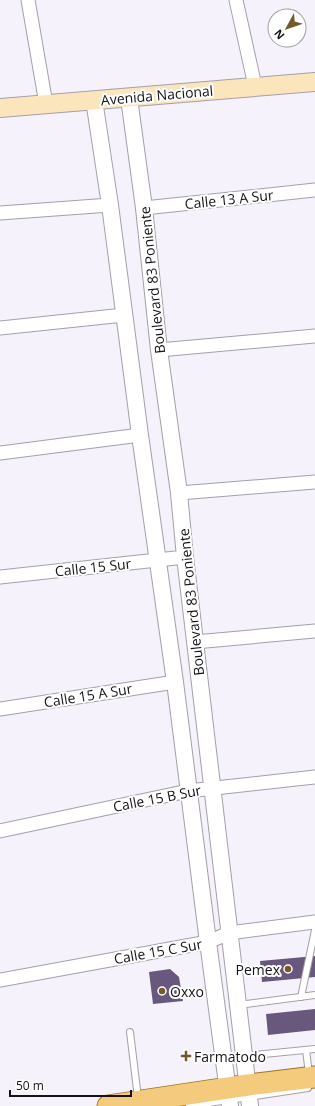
<svg xmlns="http://www.w3.org/2000/svg" width="315" height="1106" font-family="'Open Sans',sans-serif">
	<style>
		.building { fill: #69587e }
		.lines { fill: none; stroke-linecap: round; stroke-linejoin: round }
		.service-casing { stroke: #a49fa9; stroke-width: 8 }
		.minor-casing { stroke: #a49fa9; stroke-width: 15 }
		.tertiary-casing { stroke: #a49fa9; stroke-width: 18 }
		.secondary-casing { stroke: #a49fa9; stroke-width: 20 }
		.primary-casing { stroke: #a1741f; stroke-width: 23 }
		.service { stroke: #fff; stroke-width: 6 }
		.minor { stroke: #fff; stroke-width: 13 }
		.tertiary { stroke: #fff; stroke-width: 16 }
		.secondary { stroke: #fae5bd; stroke-width: 18 }
		.primary { stroke: #f4cb7c; stroke-width: 21 }
		.poi-dot { fill: #74592b; stroke: #fff; stroke-width: 1.5 }
		.labels { text-anchor: middle; dominant-baseline: central; stroke-width: 4; stroke-linejoin: round; paint-order: stroke }
		.street-label { font-size: 14px; fill: #151317; stroke: #fff }
		.poi-label { font-size: 14px; fill: #151317; stroke: #fff; text-anchor: start }
	</style>
	<rect width="100%" height="100%" fill="#f6f2fc"/>
	<!-- building -->
	<g class="building">
		<polygon points="315,956 315,977 262,982 260,961"/>
		<polygon points="170,969 179,977 183,1001 153,1004 149,972"/>
		<polygon points="315,1009 315,1030 268,1035 266,1014"/>
	</g>
	<g class="lines">
		<defs>
			<g id="service">
				<polyline points="301,997 315,930"/>
				<polyline points="238,1005 315,995"/>
				<polyline points="130,1032 138,1098"/>
				<polyline points="306,1050 309,1074"/>
				<polyline points="245,1056 315,1049"/>
				<polyline points="189,1106 308,1088"/>
			</g>
			<g id="minor">
				<polyline points="28,0 46,104"/>
				<polyline points="236,0 255,86"/>
				<polyline points="144,208 315,190"/>
				<polyline points="0,213 110,205"/>
				<polyline points="0,328 124,315"/>
				<polyline points="159,350 315,336"/>
				<polyline points="0,453 140,435"/>
				<polyline points="179,493 315,482"/>
				<polyline points="0,577 185,557"/>
				<polyline points="195,642 315,631"/>
				<polyline points="0,709 175,682"/>
				<polyline points="0,831 188,791 315,777"/>
				<polyline points="0,980 208,942 229,933 315,922"/>
			</g>
			<g id="tertiary">
				<polyline points="129,98 144,208 159,350 179,493 185,557 250,1106"/>
				<polyline points="94,100 110,205 140,435 175,682 208,942 230,1106"/>
			</g>
			<polyline id="secondary" points="0,108 315,82"/>
			<polyline id="primary" points="108,1106 248,1085 315,1077"/>
		</defs>
		<!-- service casing -->
		<use href="#service" class="service-casing"/>
		<!-- minor casing -->
		<use href="#minor" class="minor-casing"/>
		<!-- tertiary casing -->
		<use href="#tertiary" class="tertiary-casing"/>
		<!-- secondary casing -->
		<use href="#secondary" class="secondary-casing"/>
		<!-- primary casing -->
		<use href="#primary" class="primary-casing"/>
		<!-- service -->
		<use href="#service" class="service"/>
		<!-- minor -->
		<use href="#minor" class="minor"/>
		<!-- tertiary -->
		<use href="#tertiary" class="tertiary"/>
		<!-- secondary -->
		<use href="#secondary" class="secondary"/>
		<!-- primary -->
		<use href="#primary" class="primary"/>
	</g>
	<!-- markers -->
	<g class="poi-dot">
		<circle cx="288" cy="969" r="4"/>
		<circle cx="162" cy="991" r="4"/>
		<path d="M184 1050h4v4h4v4h-4v4h-4v-4h-4v-4h4z"/>
	</g>
	<g class="labels">
		<!-- street labels -->
		<g class="street-label">
			<text transform="translate(157 95) rotate(-5)">Avenida Nacional</text>
			<text transform="translate(229 199) rotate(-6)">Calle 13 A Sur</text>
			<text transform="translate(152 280) rotate(-96)">Boulevard 83 Poniente</text>
			<text transform="translate(93 567) rotate(-6)">Calle 15 Sur</text>
			<text transform="translate(191 602) rotate(-96)">Boulevard 83 Poniente</text>
			<text transform="translate(88 695) rotate(-9)">Calle 15 A Sur</text>
			<text transform="translate(157 798) rotate(-11)">Calle 15 B Sur</text>
			<text transform="translate(158 951) rotate(-10)">Calle 15 C Sur</text>
		</g>
		<!-- poi labels -->
		<g class="poi-label">
			<text x="280" y="969" text-anchor="end">Pemex</text>
			<text x="170" y="991">Oxxo</text>
			<text x="194" y="1056">Farmatodo</text>
		</g>
	</g>
	<!-- north arrow -->
	<g transform="translate(287 28) rotate(230)"><circle r="19" fill="#ffffff" stroke="#a1a1a2"/>
	<path d="M0-3L7 15L0 10L-7 15Z" fill="#74592b"/>
	<text y="-6" font-size="11" font-weight="bold" text-anchor="middle" fill="#151317">N</text>
	</g>
	<!-- scale -->
	<path d="M10 1090v6h121v-6" fill="none" stroke="#151317" stroke-width="2"/>
	<text x="16" y="1090" font-size="12" fill="#151317" stroke="#ffffff" stroke-width="3" paint-order="stroke">50 m</text>
</svg>
